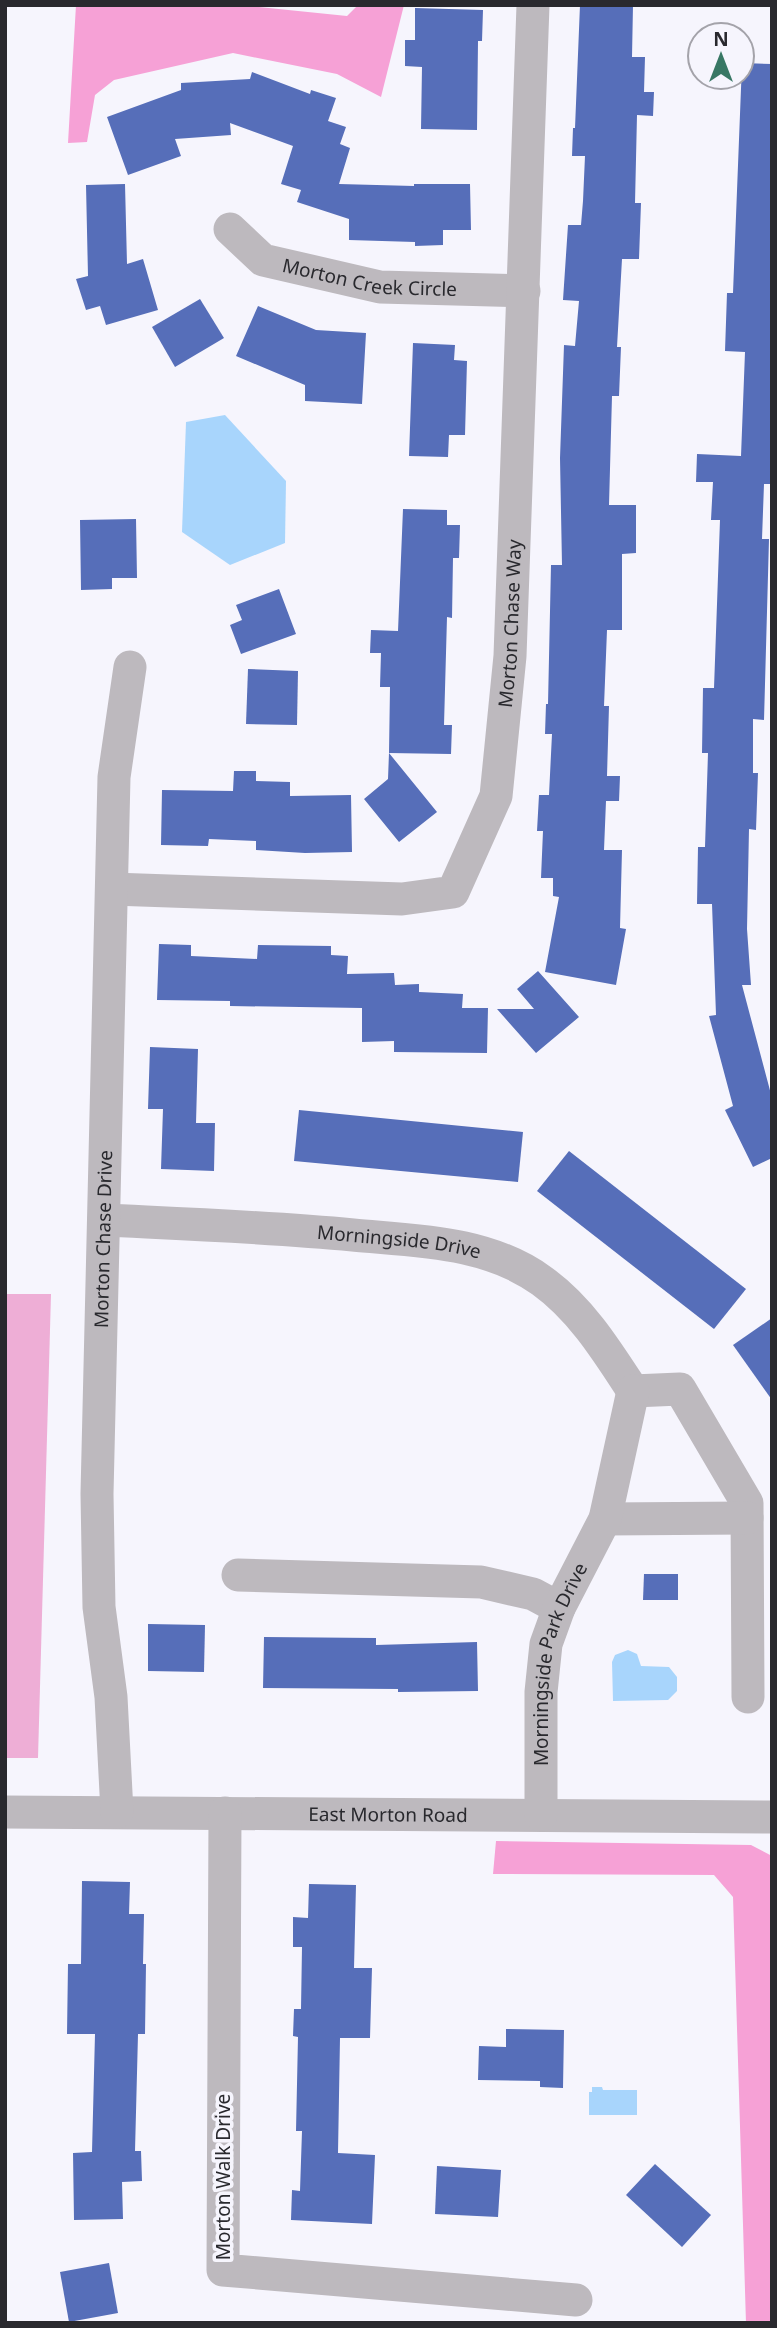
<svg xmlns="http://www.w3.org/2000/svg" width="777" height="2328" font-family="'Noto Sans',sans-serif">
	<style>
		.green { fill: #eeaed6 }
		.forest { fill: #f6a1d6 }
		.water { fill: #a8d5fc }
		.building { fill: #566eb9 }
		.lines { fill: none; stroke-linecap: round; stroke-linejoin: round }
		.minor { stroke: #bdb9be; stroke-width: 33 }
		.labels { text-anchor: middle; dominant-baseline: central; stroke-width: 7; stroke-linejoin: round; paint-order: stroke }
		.street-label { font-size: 19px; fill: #29292e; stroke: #f6f5fd }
	</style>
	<rect width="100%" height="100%" fill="#f6f5fd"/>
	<!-- green -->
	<polygon class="green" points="5,1294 51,1294 38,1758 5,1758"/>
	<!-- forest -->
	<g class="forest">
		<polygon points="76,5 238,5 347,16 358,5 404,5 381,97 337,74 233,53 114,80 95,95 87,142 68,143"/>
		<polygon points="496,1841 751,1845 772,1856 772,2323 746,2323 733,1897 714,1875 493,1874"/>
	</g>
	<!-- water -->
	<g class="water">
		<polygon points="225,415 286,481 285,543 230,565 182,532 186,422"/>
		<polygon points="628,1650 637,1654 641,1666 669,1667 677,1677 677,1691 668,1700 613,1701 612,1662 615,1655"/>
		<polygon points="592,2087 602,2087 603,2090 637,2090 637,2115 589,2115 589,2092 592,2092"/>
	</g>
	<!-- building -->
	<g class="building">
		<polygon points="580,5 633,5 632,57 645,57 644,92 654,92 653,116 637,115 635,203 641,203 639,259 622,259 617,347 621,347 619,396 612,396 609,505 636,505 636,553 622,554 622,630 607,630 604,706 609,706 607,776 620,776 619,801 606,801 604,850 622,850 620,928 626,929 616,985 545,972 559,897 553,896 553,878 541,878 543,831 537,831 539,795 549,795 552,734 545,734 546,704 548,704 551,565 562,565 560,458 564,345 575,346 579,301 563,300 568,225 581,225 583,201 585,156 572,156 573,128 575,128"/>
		<polygon points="415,8 483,10 482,41 478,41 477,130 421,129 422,67 405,66 405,40 415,40"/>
		<polygon points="742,63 772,64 772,484 764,484 762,539 769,539 764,720 753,719 753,773 758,773 756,830 749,829 747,929 751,985 742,985 772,1098 772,1158 753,1167 725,1110 733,1106 709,1016 716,1015 712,904 697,904 698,847 705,847 708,753 702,753 703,688 714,688 720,520 711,520 713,482 696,482 697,454 741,456 745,352 725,351 727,293 733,293"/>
		<polygon points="252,72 310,94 311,90 336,98 328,121 346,127 340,144 350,148 339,184 414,186 414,184 470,184 471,230 443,230 443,245 415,246 415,242 349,240 349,219 297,202 301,190 281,184 293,146 230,123 231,135 175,139 181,156 128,175 107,117 181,90 181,83 250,79"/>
		<polygon points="125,184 127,264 143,259 158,310 106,325 100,306 86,310 76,279 88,276 86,185"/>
		<polygon points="200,299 224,338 175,367 152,327"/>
		<polygon points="258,306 316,330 366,333 362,404 305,401 305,385 236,356"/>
		<polygon points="413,343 455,345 454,360 467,361 465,435 449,435 448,457 409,456"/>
		<polygon points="403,509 447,510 447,525 460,525 459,558 453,558 452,618 447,617 444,725 452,725 451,754 389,753 390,687 380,687 381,653 370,653 371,630 398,631"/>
		<polygon points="136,519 137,578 112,578 112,589 81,590 80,520"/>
		<polygon points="279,589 296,634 241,654 230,625 242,620 236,605"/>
		<polygon points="248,669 298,671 297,725 246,724"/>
		<polygon points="389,753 437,812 399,842 364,799 388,779"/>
		<polygon points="234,771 256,771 256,781 290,782 290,796 351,795 352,852 305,853 256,850 256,841 209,839 208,846 161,845 162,790 233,791"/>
		<polygon points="159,944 191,945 191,956 257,959 258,945 331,946 331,955 348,956 347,974 394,973 395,985 419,984 419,992 463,994 462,1008 488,1008 487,1053 394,1052 394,1041 362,1042 362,1008 230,1006 230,1001 157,1000"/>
		<polygon points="538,971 579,1017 536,1053 497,1009 534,1009 517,989"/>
		<polygon points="150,1047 198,1049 196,1123 215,1123 214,1171 161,1169 163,1109 148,1109"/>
		<polygon points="299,1110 523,1132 518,1182 294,1161"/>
		<polygon points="569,1151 746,1289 714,1329 537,1191"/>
		<polygon points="772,1318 772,1400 733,1345"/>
		<polygon points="644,1574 678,1574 678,1600 643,1600"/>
		<polygon points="148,1624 205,1625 204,1672 148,1671"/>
		<polygon points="264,1637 376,1638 376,1645 477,1642 478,1691 398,1692 398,1689 263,1688"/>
		<polygon points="82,1881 130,1882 129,1914 144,1914 143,1964 146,1964 145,2034 138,2034 135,2151 141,2151 142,2181 122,2182 123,2219 74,2220 73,2153 92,2152 95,2034 67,2034 68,1964 81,1964"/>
		<polygon points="309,1884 356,1885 354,1968 372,1968 370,2038 340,2038 338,2153 375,2155 372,2224 291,2220 292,2190 300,2191 302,2131 296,2131 298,2037 293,2036 294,2009 301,2009 302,1947 293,1947 293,1917 308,1918"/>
		<polygon points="506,2029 564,2030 563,2088 540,2087 540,2081 478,2080 479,2046 506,2047"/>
		<polygon points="655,2164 711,2215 682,2247 626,2195"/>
		<polygon points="437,2166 501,2170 498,2217 435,2214"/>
		<polygon points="109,2263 118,2313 69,2322 60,2272"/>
	</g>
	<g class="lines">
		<!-- minor -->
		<g class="minor">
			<path id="s1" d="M230,229l33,31 117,27 144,4"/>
			<path id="s2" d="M112,889l290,10 51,-7 43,-96 14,-140 23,-651"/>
			<path id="s3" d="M104,1220c83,4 167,7 249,15 65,6 134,6 189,46 39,28 65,70 91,110"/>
			<polyline points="633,1391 680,1389 747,1503 748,1697"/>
			<polyline points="605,1519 747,1518"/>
			<polyline points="238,1575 481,1582 533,1594 559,1608"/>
			<path id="s4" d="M5,1812l767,5"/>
			<path id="s5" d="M117,1812l-6,-115 -12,-90 -2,-113 17,-717 16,-110"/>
			<polyline points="225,1813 223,2270 576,2300"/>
			<path id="s6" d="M541,1815v-123l5,-48 13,-36 46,-89 28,-128"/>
		</g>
	</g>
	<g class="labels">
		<!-- street labels -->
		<g class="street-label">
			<text stroke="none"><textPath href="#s1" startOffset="154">Morton Creek Circle</textPath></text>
			<text stroke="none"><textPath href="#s2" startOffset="620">Morton Chase Way</textPath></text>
			<text stroke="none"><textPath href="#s5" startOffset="574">Morton Chase Drive</textPath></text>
			<text stroke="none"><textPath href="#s3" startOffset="296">Morningside Drive</textPath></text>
			<text stroke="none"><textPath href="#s6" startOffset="154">Morningside Park Drive</textPath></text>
			<text stroke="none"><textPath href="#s4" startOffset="383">East Morton Road</textPath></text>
			<text transform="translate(223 2177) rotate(-90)">Morton Walk Drive</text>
		</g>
	</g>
	<!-- border -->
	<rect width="777" height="2328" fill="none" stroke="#29292e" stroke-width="14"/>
	<!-- north arrow -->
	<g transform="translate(721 56)"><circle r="33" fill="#f6f5fd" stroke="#a4a3aa" stroke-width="2"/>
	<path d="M0-5L12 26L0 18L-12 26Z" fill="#387764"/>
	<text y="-10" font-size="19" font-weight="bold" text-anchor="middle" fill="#29292e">N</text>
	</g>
</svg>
